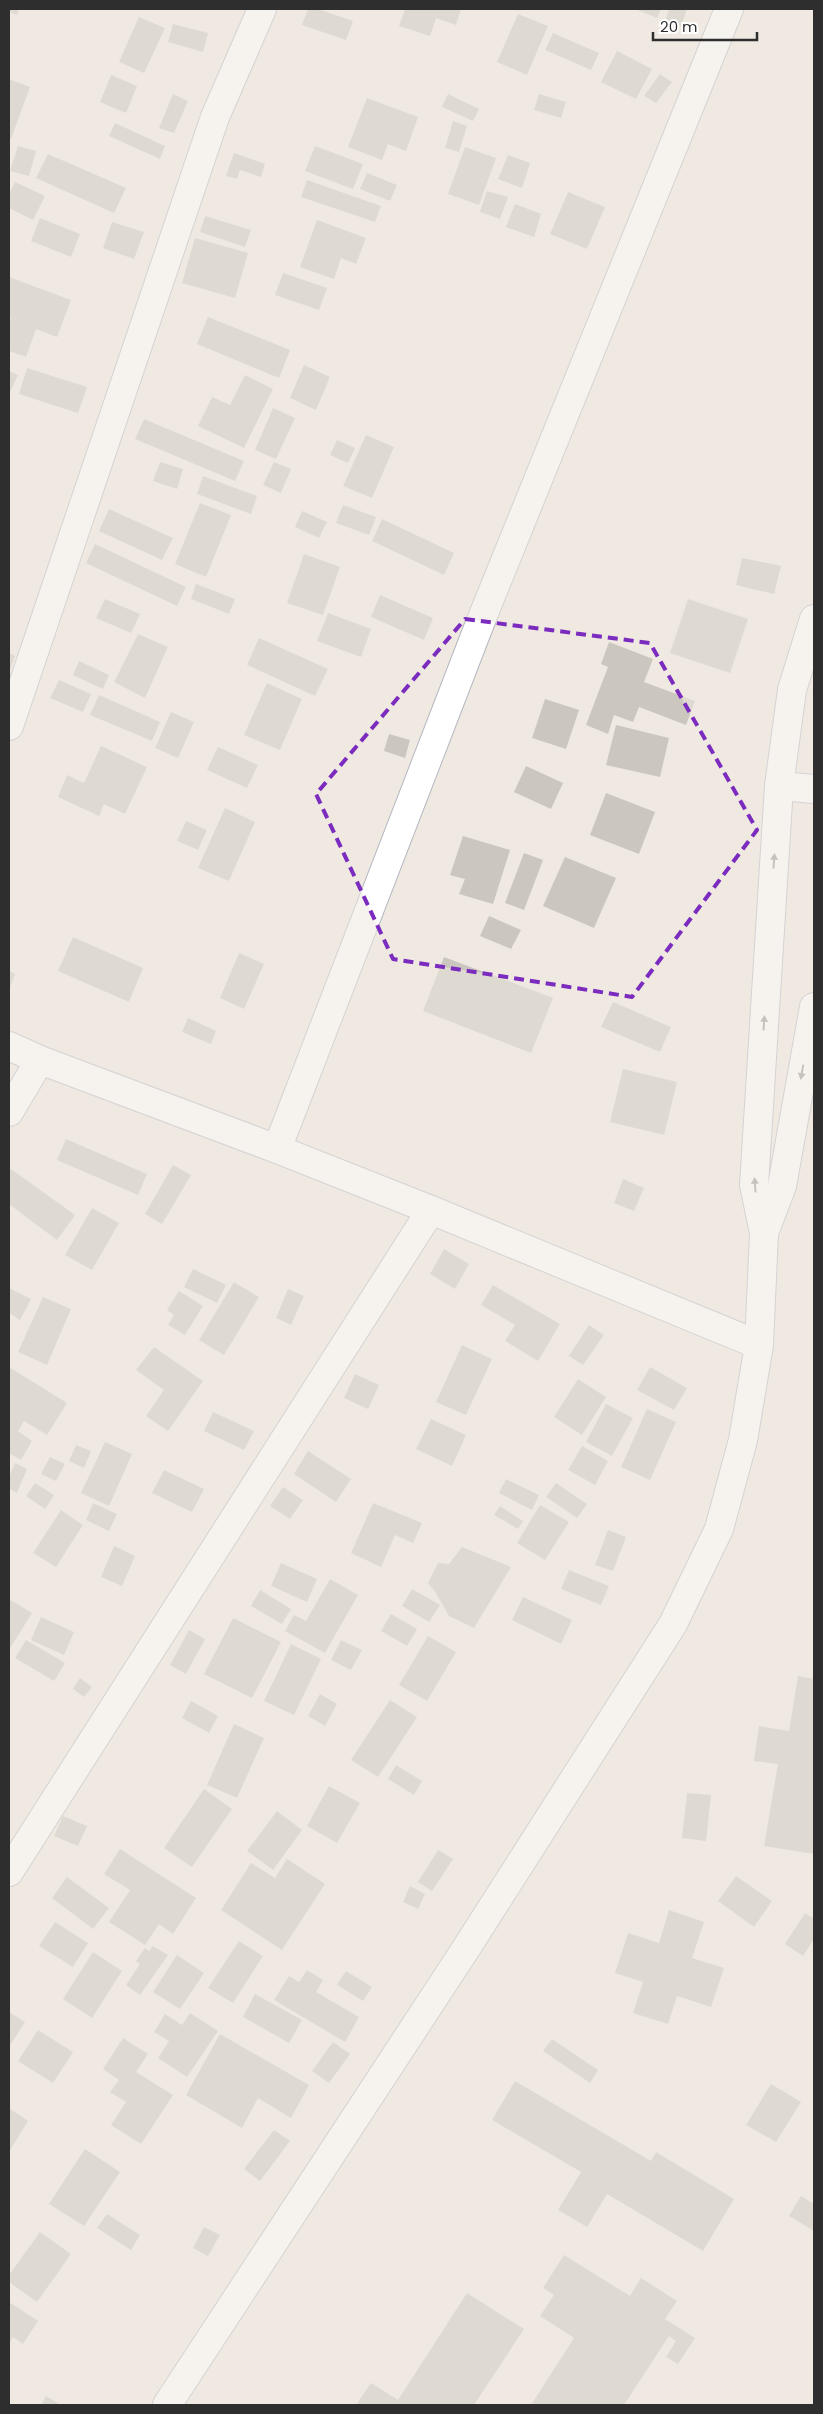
<svg xmlns="http://www.w3.org/2000/svg" width="823" height="2414" font-family="Poppins,sans-serif">
	<style>
		.building { fill: #cbc7bf }
		.lines { fill: none; stroke-linecap: round; stroke-linejoin: round }
		.minor-casing { stroke: #b4b7c1; stroke-width: 30 }
		.minor { stroke: #fff; stroke-width: 28 }
		.oneway { fill: #969696 }
		.marked { fill: none; stroke: #7b2cbf; stroke-width: 4; stroke-dasharray: 10 6; stroke-linejoin: round }
	</style>
	<rect width="100%" height="100%" fill="#efe9e1"/>
	<!-- building -->
	<g class="building">
		<polygon points="9,9 19,9 17,15 9,12"/>
		<polygon points="308,9 318,9 353,21 346,40 302,25"/>
		<polygon points="405,9 461,9 456,25 436,18 430,36 399,26"/>
		<polygon points="635,9 661,9 657,18"/>
		<polygon points="669,9 687,9 681,27 665,22"/>
		<polygon points="518,14 548,26 527,75 497,62"/>
		<polygon points="139,17 165,28 144,73 119,62"/>
		<polygon points="173,24 208,33 203,52 168,42"/>
		<polygon points="553,33 599,53 591,70 545,50"/>
		<polygon points="617,51 652,69 636,99 601,82"/>
		<polygon points="660,74 672,82 656,103 644,96"/>
		<polygon points="111,75 137,86 126,113 100,102"/>
		<polygon points="9,79 30,87 11,139 9,138"/>
		<polygon points="173,94 188,101 174,133 159,128"/>
		<polygon points="448,94 479,109 473,121 442,107"/>
		<polygon points="539,94 566,102 561,118 534,110"/>
		<polygon points="367,98 418,117 406,151 388,144 382,160 348,147"/>
		<polygon points="453,121 467,126 459,152 445,148"/>
		<polygon points="115,123 165,146 160,159 109,136"/>
		<polygon points="18,146 36,151 29,176 10,171"/>
		<polygon points="315,146 363,164 353,189 305,171"/>
		<polygon points="465,147 496,158 479,205 448,194"/>
		<polygon points="234,153 265,164 261,177 240,170 237,179 226,176"/>
		<polygon points="48,154 126,188 114,213 36,178"/>
		<polygon points="508,155 530,163 522,188 498,179"/>
		<polygon points="367,173 397,185 390,201 360,189"/>
		<polygon points="307,180 381,206 375,222 301,197"/>
		<polygon points="15,182 45,196 33,220 9,208 9,194"/>
		<polygon points="487,191 508,197 500,219 480,212"/>
		<polygon points="568,192 605,207 587,249 550,234"/>
		<polygon points="515,204 541,214 534,237 506,227"/>
		<polygon points="205,216 251,230 245,247 200,232"/>
		<polygon points="40,218 80,234 71,257 31,241"/>
		<polygon points="317,220 366,238 356,264 341,258 334,279 300,267"/>
		<polygon points="112,222 144,232 134,259 103,248"/>
		<polygon points="195,238 248,253 235,298 182,283"/>
		<polygon points="283,273 327,288 319,310 275,295"/>
		<polygon points="9,277 71,300 57,337 36,329 26,357 9,351 9,324 11,317 9,316"/>
		<polygon points="208,317 290,350 279,378 197,344"/>
		<polygon points="304,365 330,377 316,410 290,398"/>
		<polygon points="27,368 87,387 78,413 19,394"/>
		<polygon points="9,371 18,375 9,394"/>
		<polygon points="245,375 273,389 244,448 198,426 212,397 230,405"/>
		<polygon points="273,408 295,418 276,459 255,450"/>
		<polygon points="144,419 244,461 235,481 135,439"/>
		<polygon points="366,435 394,447 372,498 343,486"/>
		<polygon points="337,440 355,448 348,463 330,455"/>
		<polygon points="160,462 183,469 177,489 153,481"/>
		<polygon points="274,462 291,469 281,493 263,485"/>
		<polygon points="203,476 257,496 251,514 197,494"/>
		<polygon points="200,503 231,515 206,577 175,564"/>
		<polygon points="343,505 376,517 369,535 336,523"/>
		<polygon points="109,509 173,538 162,560 99,531"/>
		<polygon points="302,511 327,522 319,538 295,527"/>
		<polygon points="382,519 454,553 444,575 372,541"/>
		<polygon points="95,544 186,587 177,606 86,563"/>
		<polygon points="304,554 340,567 323,615 287,603"/>
		<polygon points="742,558 781,566 774,594 736,585"/>
		<polygon points="196,584 235,599 229,614 191,599"/>
		<polygon points="380,595 433,618 424,640 371,617"/>
		<polygon points="105,599 140,614 131,633 96,618"/>
		<polygon points="688,599 748,619 730,673 670,653"/>
		<polygon points="328,613 371,629 361,657 317,641"/>
		<polygon points="138,634 168,647 145,698 114,682"/>
		<polygon points="259,638 328,669 315,696 247,665"/>
		<polygon points="609,642 653,659 644,682 695,701 686,725 639,707 633,722 614,715 608,734 586,725 608,667 601,664"/>
		<polygon points="9,653 15,656 9,672"/>
		<polygon points="79,661 109,675 103,689 73,675"/>
		<polygon points="59,680 91,694 83,712 50,698"/>
		<polygon points="267,683 302,699 280,750 244,735"/>
		<polygon points="99,695 160,722 152,741 90,715"/>
		<polygon points="545,699 579,710 566,749 532,738"/>
		<polygon points="171,712 194,722 178,758 155,748"/>
		<polygon points="616,725 669,738 660,777 606,765"/>
		<polygon points="389,734 410,740 405,758 384,751"/>
		<polygon points="101,746 147,767 125,814 104,804 99,816 58,797 67,775 84,783"/>
		<polygon points="218,747 258,765 247,788 207,770"/>
		<polygon points="526,766 563,783 551,809 514,792"/>
		<polygon points="606,793 655,812 639,854 590,835"/>
		<polygon points="225,808 255,822 229,881 198,868"/>
		<polygon points="186,821 207,830 198,850 177,841"/>
		<polygon points="463,836 510,850 493,904 459,894 465,879 450,875"/>
		<polygon points="524,853 543,860 524,910 505,903"/>
		<polygon points="565,857 616,878 594,928 543,906"/>
		<polygon points="489,916 521,930 511,949 480,936"/>
		<polygon points="73,937 143,968 129,1002 58,971"/>
		<polygon points="239,953 264,964 244,1009 220,998"/>
		<polygon points="444,957 553,998 531,1053 423,1011"/>
		<polygon points="9,971 15,974 9,990"/>
		<polygon points="613,1002 671,1027 660,1052 601,1027"/>
		<polygon points="188,1018 216,1031 211,1044 182,1032"/>
		<polygon points="623,1069 677,1082 664,1135 610,1122"/>
		<polygon points="66,1139 147,1174 138,1195 57,1160"/>
		<polygon points="173,1165 191,1175 162,1224 145,1214"/>
		<polygon points="11,1169 75,1215 57,1240 9,1204 9,1173"/>
		<polygon points="623,1179 644,1188 634,1211 614,1203"/>
		<polygon points="92,1208 119,1223 92,1270 65,1255"/>
		<polygon points="444,1249 469,1264 455,1289 430,1274"/>
		<polygon points="193,1269 226,1285 217,1303 184,1287"/>
		<polygon points="234,1282 259,1297 224,1355 199,1340"/>
		<polygon points="493,1285 560,1324 538,1361 505,1341 515,1325 481,1305"/>
		<polygon points="9,1288 31,1299 20,1320 9,1313"/>
		<polygon points="288,1289 304,1296 291,1325 276,1318"/>
		<polygon points="179,1291 203,1306 185,1335 168,1325 174,1315 167,1310"/>
		<polygon points="43,1297 71,1309 47,1365 18,1352"/>
		<polygon points="589,1325 604,1335 583,1365 569,1356"/>
		<polygon points="462,1345 492,1359 466,1415 436,1402"/>
		<polygon points="154,1347 203,1381 168,1431 146,1416 164,1390 136,1370"/>
		<polygon points="9,1367 67,1403 47,1435 24,1421 18,1431 32,1441 21,1460 9,1453"/>
		<polygon points="650,1367 687,1388 674,1410 637,1390"/>
		<polygon points="355,1374 379,1385 368,1409 344,1398"/>
		<polygon points="578,1379 606,1397 582,1435 554,1417"/>
		<polygon points="606,1404 633,1418 612,1456 586,1442"/>
		<polygon points="647,1409 676,1422 650,1480 621,1467"/>
		<polygon points="213,1412 254,1431 244,1450 204,1431"/>
		<polygon points="431,1419 466,1435 452,1466 416,1449"/>
		<polygon points="105,1442 132,1454 109,1506 81,1493"/>
		<polygon points="76,1445 91,1451 84,1468 69,1461"/>
		<polygon points="582,1446 608,1461 595,1485 568,1470"/>
		<polygon points="308,1451 351,1479 336,1502 294,1474"/>
		<polygon points="50,1457 65,1464 56,1481 41,1474"/>
		<polygon points="15,1463 27,1469 17,1493 9,1489 9,1477"/>
		<polygon points="164,1470 204,1489 192,1512 152,1493"/>
		<polygon points="506,1479 539,1495 532,1510 499,1493"/>
		<polygon points="35,1483 54,1495 45,1509 26,1496"/>
		<polygon points="556,1483 587,1504 577,1518 546,1497"/>
		<polygon points="283,1487 303,1500 290,1519 270,1506"/>
		<polygon points="93,1503 117,1514 109,1531 86,1520"/>
		<polygon points="373,1503 422,1523 413,1543 395,1535 381,1567 351,1553"/>
		<polygon points="540,1505 569,1522 545,1560 517,1543"/>
		<polygon points="500,1506 523,1521 518,1529 494,1515"/>
		<polygon points="61,1510 83,1525 56,1567 33,1553"/>
		<polygon points="608,1530 626,1537 613,1571 595,1565"/>
		<polygon points="114,1546 135,1556 122,1586 101,1577"/>
		<polygon points="462,1547 511,1567 474,1628 449,1616 436,1593 428,1583 438,1563 449,1564"/>
		<polygon points="281,1563 317,1579 307,1602 271,1586"/>
		<polygon points="569,1570 609,1586 601,1605 561,1589"/>
		<polygon points="330,1579 358,1595 325,1653 285,1631 294,1615 306,1621"/>
		<polygon points="412,1589 440,1605 429,1622 402,1606"/>
		<polygon points="260,1590 291,1609 282,1624 251,1606"/>
		<polygon points="523,1597 572,1620 561,1644 512,1620"/>
		<polygon points="9,1599 32,1613 9,1650"/>
		<polygon points="391,1614 417,1629 407,1646 381,1631"/>
		<polygon points="41,1617 74,1632 64,1655 31,1640"/>
		<polygon points="233,1618 281,1642 252,1698 204,1674"/>
		<polygon points="189,1630 205,1639 186,1674 170,1665"/>
		<polygon points="428,1636 456,1652 427,1701 399,1685"/>
		<polygon points="26,1640 65,1663 54,1681 15,1658"/>
		<polygon points="341,1640 362,1650 351,1670 331,1660"/>
		<polygon points="291,1644 321,1659 294,1715 264,1701"/>
		<polygon points="798,1676 814,1679 814,1854 764,1846 778,1764 754,1761 759,1726 789,1731"/>
		<polygon points="80,1678 92,1687 84,1697 73,1689"/>
		<polygon points="320,1694 337,1704 325,1726 308,1716"/>
		<polygon points="390,1700 417,1717 378,1777 351,1760"/>
		<polygon points="191,1701 218,1716 209,1733 182,1718"/>
		<polygon points="234,1724 264,1738 237,1798 207,1785"/>
		<polygon points="396,1765 422,1781 414,1795 388,1779"/>
		<polygon points="329,1786 360,1803 337,1843 307,1826"/>
		<polygon points="204,1789 232,1809 192,1867 164,1848"/>
		<polygon points="687,1793 711,1795 706,1841 682,1838"/>
		<polygon points="277,1811 302,1830 273,1870 247,1851"/>
		<polygon points="63,1816 87,1826 78,1846 54,1836"/>
		<polygon points="120,1849 196,1898 173,1934 159,1924 145,1945 109,1922 130,1890 104,1874"/>
		<polygon points="438,1850 453,1859 432,1891 418,1882"/>
		<polygon points="287,1859 325,1884 282,1950 221,1910 251,1863 275,1878"/>
		<polygon points="736,1876 772,1901 754,1927 718,1901"/>
		<polygon points="67,1877 109,1908 93,1929 52,1898"/>
		<polygon points="410,1886 425,1894 418,1909 403,1902"/>
		<polygon points="669,1910 704,1922 692,1958 724,1968 711,2007 677,1996 668,2024 633,2013 643,1982 615,1973 628,1933 659,1943"/>
		<polygon points="805,1913 814,1919 814,1939 803,1956 785,1944"/>
		<polygon points="55,1922 88,1943 73,1967 39,1946"/>
		<polygon points="239,1941 263,1956 233,2003 208,1988"/>
		<polygon points="153,1946 168,1955 140,1995 126,1985 140,1964 136,1961 145,1948 149,1951"/>
		<polygon points="93,1952 122,1971 92,2018 63,1999"/>
		<polygon points="177,1955 204,1973 180,2009 153,1992"/>
		<polygon points="307,1970 323,1980 316,1992 359,2017 345,2042 274,2000 289,1976 299,1982"/>
		<polygon points="346,1971 372,1987 363,2001 337,1985"/>
		<polygon points="255,1994 302,2020 289,2043 243,2017"/>
		<polygon points="9,2012 25,2022 9,2047"/>
		<polygon points="190,2013 218,2031 187,2077 158,2058 169,2041 154,2032 165,2014 182,2025"/>
		<polygon points="38,2030 73,2052 53,2083 18,2061"/>
		<polygon points="220,2034 309,2085 291,2118 258,2098 242,2128 186,2095"/>
		<polygon points="123,2038 148,2054 136,2072 173,2095 141,2144 111,2125 126,2102 110,2092 119,2080 103,2069"/>
		<polygon points="552,2039 598,2070 590,2083 543,2051"/>
		<polygon points="333,2042 350,2054 329,2083 312,2071"/>
		<polygon points="515,2081 651,2161 656,2152 734,2199 703,2251 607,2194 587,2227 558,2210 581,2172 492,2120"/>
		<polygon points="771,2084 801,2102 776,2142 746,2125"/>
		<polygon points="9,2108 28,2121 9,2152"/>
		<polygon points="274,2130 290,2141 260,2181 244,2169"/>
		<polygon points="85,2149 120,2172 84,2226 49,2204"/>
		<polygon points="801,2196 814,2204 814,2231 789,2216"/>
		<polygon points="107,2214 140,2235 131,2250 97,2228"/>
		<polygon points="204,2227 220,2235 208,2256 193,2248"/>
		<polygon points="40,2232 71,2254 37,2302 9,2282 9,2275"/>
		<polygon points="564,2255 630,2296 641,2278 677,2301 665,2319 695,2338 678,2364 666,2357 676,2341 669,2336 624,2405 531,2405 574,2338 540,2316 554,2295 543,2288"/>
		<polygon points="467,2293 524,2329 474,2405 356,2405 371,2383 398,2400"/>
		<polygon points="9,2302 38,2321 23,2344 13,2337 9,2344"/>
		<polygon points="46,2396 61,2405 41,2405"/>
	</g>
	<g class="lines">
		<defs>
			<g id="minor">
				<polyline points="9,726 215,117 262,9"/>
				<polyline points="779,786 814,789"/>
				<polyline points="9,1046 40,1060 277,1149 431,1210 759,1345"/>
				<polyline points="9,1112 40,1060"/>
				<polyline points="277,1149 482,618 729,9"/>
				<polyline points="764,1233 782,1186 814,1007"/>
				<polyline points="9,1872 431,1210"/>
				<polyline points="167,2405 467,1947 673,1624 719,1529 743,1440 759,1345 764,1233 754,1185 779,786 792,690 814,619"/>
			</g>
		</defs>
		<!-- minor casing -->
		<use href="#minor" class="minor-casing"/>
		<!-- minor -->
		<use href="#minor" class="minor"/>
	</g>
	<!-- one-way arrows -->
	<defs><path id="oneway-solid" d="M-6-.8H1V-3.2L6.5 0L1 3.2V.8H-6Z" transform="scale(1.25)"/></defs>
	<g class="oneway">
		<use href="#oneway-solid" transform="translate(774 861) rotate(-86)"/>
		<use href="#oneway-solid" transform="translate(764 1023) rotate(-86)"/>
		<use href="#oneway-solid" transform="translate(802 1072) rotate(100)"/>
		<use href="#oneway-solid" transform="translate(755 1185) rotate(-94)"/>
	</g>
	<!-- marked area -->
	<path d="M0 0H823V2414H0ZM465,619l185,24 107,187 -125,167 -239,-38 -77,-165z" fill="#efe9e1" fill-opacity=".55" fill-rule="evenodd"/>
	<path class="marked" d="M465,619l185,24 107,187 -125,167 -239,-38 -77,-165z"/>
	<!-- border -->
	<rect width="823" height="2414" fill="none" stroke="#2e2e2e" stroke-width="20"/>
	<!-- scale -->
	<path d="M653 32v8h104v-8" fill="none" stroke="#2e2e2e" stroke-width="2.5"/>
	<text x="660" y="32" font-size="15" fill="#2e2e2e" stroke="#ffffff" stroke-width="4" paint-order="stroke">20 m</text>
</svg>
